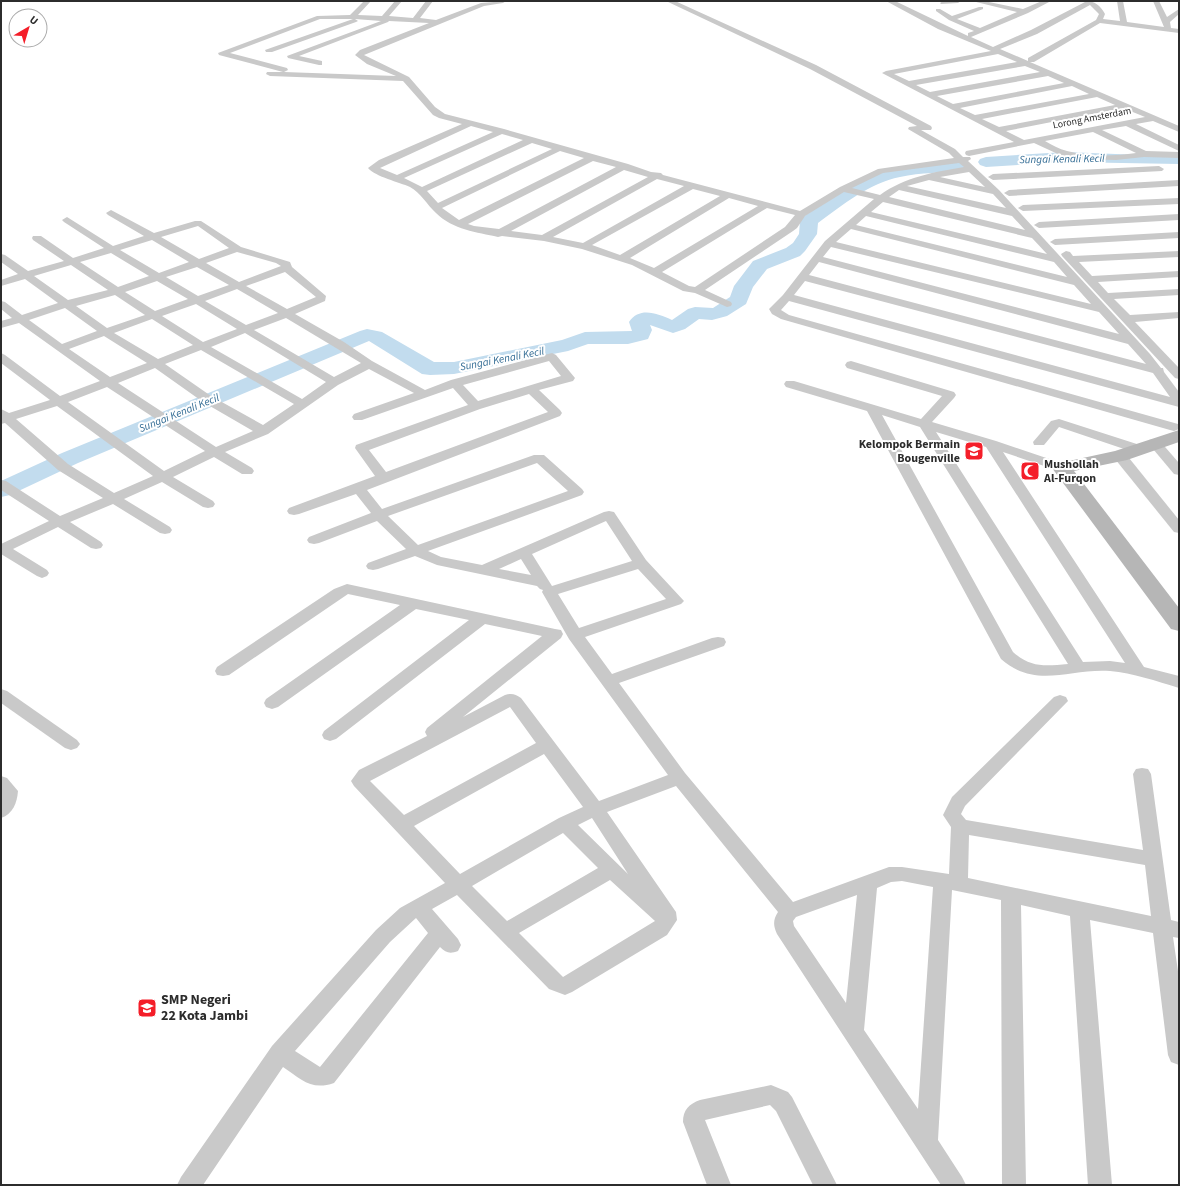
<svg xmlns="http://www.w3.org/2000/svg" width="1180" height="1186" font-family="'Source Sans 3',sans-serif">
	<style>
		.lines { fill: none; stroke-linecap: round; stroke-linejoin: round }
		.river { fill: #c2dcee; fill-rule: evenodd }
		.street { fill: #c9c9c9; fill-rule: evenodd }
		.secondary { fill: #b6b6b6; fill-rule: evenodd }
		.labels { text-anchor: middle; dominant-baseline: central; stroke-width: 4; stroke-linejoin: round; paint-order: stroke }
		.far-street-label { font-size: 10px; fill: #2c2c2c; stroke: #fff }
		.far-water-label { font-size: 11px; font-style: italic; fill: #346d95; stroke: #fff }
		.poi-label { font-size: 12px; font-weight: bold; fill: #2c2c2c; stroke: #fff; text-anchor: end }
		.near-poi-label { font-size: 14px; font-weight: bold; fill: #2c2c2c; stroke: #fff; text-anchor: start }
	</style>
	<rect width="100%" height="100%" fill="#fff"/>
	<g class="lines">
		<!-- river -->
		<g class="river">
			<polygon points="1065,152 1141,155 1147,153 1179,154 1179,164 1065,162 986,167 980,165 978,162 980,159 986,157"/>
			<path d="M958,160l6,2 2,3 -2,3c-21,6 -43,4 -64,9 -31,6 -57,28 -82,46l-1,11 -12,17 -5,5 -33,13 -14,18 -7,17 -19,12 -15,4 -13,-1 -14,10 -12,4 -23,-8 2,5 -4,9 -20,5h-40l-20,7 -114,23 -24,1 -8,-1 -53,-33 -291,122 -68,32 -9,2v-16l61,-28 298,-122 7,-2 15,3 52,30h20l108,-22 23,-8 47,-1 -3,-9c11,-16 29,-8 43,-2l16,-11 7,-2 18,1 17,-11 4,-11 19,-25 33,-13 7,-5 6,-9 1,-13 3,-4c23,-16 46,-35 73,-44 26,-9 55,-10 82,-13z"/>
		</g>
		<!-- street -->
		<g class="street">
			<path d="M364,1h7l-13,14 24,1 13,-15h7l-13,15 24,2 13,-17h7l-13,17 16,2 45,-17 25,-2 -3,2 -19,3 -120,49 45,22 26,30 10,7 59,15 124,35 23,8 10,1 2,2 137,36 40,-24 38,-18 76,-11 -5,-5 -41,-24 1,-2 8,-1 -107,-57 -144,-68h9l141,64 115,61 1,2 -1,2h-10l34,19 8,8h7l1,2 -3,2 31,29 151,164 11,14h2l1,4 15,20v15l-390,-106 -8,9 8,5 389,109 1,5 -5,2 -4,-1 -389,-111 -9,-5 -3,-5 14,-14 42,-54 49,-42 -30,-7 -39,24 -8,12 -4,3 -88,59 26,12 1,2 -1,2 -4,1 -32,-14 -12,-2 -51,-26 -50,-16 -38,-8 -42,-5 -4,1c-21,-5 -45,-7 -62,-24 -9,-8 -15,-20 -26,-26 -11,-5 -34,-10 -42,-19l11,-8 83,-36 -23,-6 -6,-3 -30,-34 -133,-5 -4,-2 1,-2h16l-64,-17 -1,-2 99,-37 33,-1zM320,19h33l-88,31 1,2h6l84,-30 2,-1 -3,-2 26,2 -94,35 1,2 31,7h3v-4l-23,-5 89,-34 1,-1 40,2 -69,27 -5,5 12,9 29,12 -112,-4 4,-2 -1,-2 -57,-15zM471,126l22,6 -96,43 -17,-7zM502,134l21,6 -101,47 -18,-9zM532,143l20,6 -114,54 -11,-12zM560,151l24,7 -125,62 -17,-12zM593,161l23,6 -117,62 -25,-3 -6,-2zM959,163l5,4c-30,5 -59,10 -84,28l-28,-7 31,-15zM624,170l24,7 -106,58 -31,-4zM969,172l16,15 -45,-10zM657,179l27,7 -101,57 -30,-6zM929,180l64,14 13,14 -99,-22zM693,189l27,7 -100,59 -28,-10zM899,190l113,26 13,14 -136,-33zM729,198l29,8 -104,62 -24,-10zM883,202l149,36 15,16 -176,-42zM767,208l28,7 -10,12 -90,60 -6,-1 -27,-14zM866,216l188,46 13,15 -211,-52zM851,229l223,56 17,19 -255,-62zM831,247l268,65 20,22 -296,-77zM819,262l309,82 18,20 -337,-89zM805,281l348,92 17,24 -376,-102z"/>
			<path d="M886,1h9l73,35v-3l6,-2 -25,-11 -13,-9v-2h4l12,7 27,-9h4v2l-26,10 23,9 37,-16 -45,-11h12l39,8 19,-8h9l-23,12 -57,24 22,10 38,-17 54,-28v-1c10,0 15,4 20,13l-2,5 17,2 -3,-20h6l4,21 37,5 -11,-26h6l8,16 12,-8v5l-9,8 1,6 8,1v4l-79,-10 -66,39h-4l149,64v6l-26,-11 -17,3 43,21v6l-53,-25 -24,4 44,21 33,1v6l-35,-1 -28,3 -36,-1 -20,-4 -26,-12 -65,13 -3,-1 -1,-2 1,-2 48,-9 -132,-69 4,-2 105,-20 -53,-22zM1090,5l9,9 -3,6 -68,38v3l-28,-12 37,-15zM998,54l19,8 -108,19 -15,-7zM1025,66l15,6 -110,20 -14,-7zM1048,76l16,7 -111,21 -16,-8zM1072,86l17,8 -114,21 -15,-7zM1097,97l18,8 -116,22 -17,-8zM1123,108l22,9 -121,23 -18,-9zM1093,132l43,21c-22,3 -47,4 -69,-2 -8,-2 -15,-6 -22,-10z"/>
			<polygon points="943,1 961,1 958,3 941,4 940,3"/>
			<polygon points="1159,166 1164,169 1162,171 993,180 988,177 993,174"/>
			<polygon points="1179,180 1179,186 1009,196 1004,193 1009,190"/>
			<polygon points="1179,198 1179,204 1023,211 1018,208 1023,205"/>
			<path d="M111,210l43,23 41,-12h6l40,26 49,15 2,5 34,29 -1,5 -30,13 49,28 28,19 53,29 26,-10 101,-27 4,2 19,23 -2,3 -34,9 21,20 2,3 -2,3 -193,74 15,19 152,-54h10l38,34 2,3 -2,3 -154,56 13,6 41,8 122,-53 5,-1 5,1 32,48 38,41 -3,3 -96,33 27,37 100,-36 6,-1 6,1 2,4 -2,4 -105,37 66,90 108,129 96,-35h13l47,7 2,-47 -8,-12 9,-18 102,-100 6,-2 6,2 2,4 -103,105 -4,8 5,6 177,30 -10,-76 3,-5 6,-1 6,1 3,5 20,146 8,2v16l-6,-1 6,41v87l-8,-3 -3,-7 -15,-122 -63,-13 22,265h-24l-18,-269 -49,-11 5,280h-24l-1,-285 -49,-10 -14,250 24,37 4,8h-25l-164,-251c-4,-9 -4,-14 1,-22l-102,-126 -69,26 69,100 1,8 -10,15 -95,57 -7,3 -16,-6 -92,-94 -25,14 26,30 3,6 -3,6c-8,3 -12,2 -18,-4l-106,136c-23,8 -33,-4 -51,-16l-80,118h-26l4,-8 91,-131 104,-116 24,-22 45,-25 -91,-97 -3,-5 8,-11 68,-34 -2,-4 2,-4 115,-92 -57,-12 -149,115 -6,2 -6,-2 -2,-4 2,-4 145,-111 -53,-11 -138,98 -6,2 -6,-2 -2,-4 2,-4 134,-94 -52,-11 -119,81 -6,1 -6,-1 -2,-4 2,-4 117,-78 13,-5 208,45 6,1 2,4 -2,4 -98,79 42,-22c7,-2 10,-1 16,3l78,103 69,-26 -99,-136 -27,-47 1,-2 -3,-1 -3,-3 -100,-21 -22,-9 -37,13 -5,1 -5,-1 -2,-3 2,-3 38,-14 -29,-28 -58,22 -5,1 -5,-1 -2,-3 2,-3 62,-24 -15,-19 -57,20 -5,1 -5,-1 -2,-3 2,-3 86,-32 -20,-28 1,-3 112,-40 -15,-17 -91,32h-8l-2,-3 2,-3 60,-21 -45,-24 -31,16 -70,49 -43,18 27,16 2,3 -2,3h-10l-28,-17 -41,20 40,24 2,3 -2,3 -5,1 -5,-1 -41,-25 -38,17 46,28 2,3 -2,3 -5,1 -5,-1 -47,-29 -43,18 31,20 2,3 -2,3 -5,1 -5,-1 -33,-21 -45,22 34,21 2,3 -2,3 -5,2 -5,-2 -36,-22v-10l48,-23 -48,-31v-10l5,1 54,35 43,-18 -45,-28 -53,-47 -4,1v-15l8,4 41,-13 -49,-37v-10l4,2 55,41 40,-15 -81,-58 -18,5v-7l11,-3 -11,-9v-8l4,1 17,13 36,-12 -33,-24 -24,7v-6l17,-6 -17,-12v-8l4,1 23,16 36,-10 -31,-21 -1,-2 1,-2h8l32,22 31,-10 -40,-26 -2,-2 5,-3 46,29 31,-10 -36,-21 -2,-2zM198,226l31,22 -30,11 -38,-22zM152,240l37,22 -30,11 -39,-23zM237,252l39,11 5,3 -42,16 -33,-19zM111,253l38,23 -31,11 -38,-25zM71,265l37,25 -40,10 -34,-24zM197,267l32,18 -31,11 -32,-19zM285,272l31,25 -29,12 -41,-23zM157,281l31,18 -33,12 -30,-19zM237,289l41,24 -32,12 -41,-24zM115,295l30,20 -38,13 -31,-22zM196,304l41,25 -34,13 -41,-26zM65,308l32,23 -35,13 -33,-24zM286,318l75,45 -27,14 -80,-47zM152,319l41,26 -35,14 -44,-26zM245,333l81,49 -24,17 -91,-52zM104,336l43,27 -37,14 -41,-28zM201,350l93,54 -31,21 -52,-29 -46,-32zM549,361l12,15 -83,25 -15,-16zM155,368l48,34 50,29 -37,16 -98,-64zM107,387l98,64 -41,20 -96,-69zM529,394l19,18 -162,60 -17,-22 111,-41zM57,406l96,70 -39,17 -46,-29 -52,-45zM537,463l31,28 -150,54 -30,-29zM606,521l26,40 -80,25 -20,-32zM521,559l10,16 -32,-6zM638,569l28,30 -87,29 -21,-34zM510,707l26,36 -132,72 -34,-34zM544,754l39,53 -24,11 -99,56 -46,-48zM592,818l36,56 -50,-49zM563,833l35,35 -91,53 -35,-35zM969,835l176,30 6,51 -183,-38zM610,880l45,41 -92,56 -44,-44zM902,881l31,6 -15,222 -54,-79 13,-142 14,-6zM857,895l-11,108 -52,-77 -1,-5 3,-4zM416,918l12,15 -108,134 -25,-16 95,-109z"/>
			<polygon points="1179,214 1179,220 1039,228 1034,225 1039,222"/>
			<polygon points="1179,232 1179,238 1055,245 1050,242 1055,239"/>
			<polygon points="1066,251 1070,252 1073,256 1179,251 1179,257 1079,262 1092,276 1179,271 1179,277 1098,282 1108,293 1179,289 1179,295 1114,299 1130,315 1179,312 1179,318 1135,322 1179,368 1179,379 1175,378 1062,256 1061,254"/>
			<path d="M851,361l103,31 2,3 -2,3 -22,24 64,19 71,24 2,3 -2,3 -5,1 -59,-20 141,215 35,9v12c-23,-7 -46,-15 -69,-17 -40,-3 -74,19 -109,-12l-134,-248 -81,-24 -2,-3 2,-3h8l127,38 21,-23 -95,-28 -2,-3 2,-3zM882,415l38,12 148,237c-23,2 -37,4 -55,-12zM936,432l50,15 139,216 -15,-2 -27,1z"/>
			<polygon points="1059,419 1143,446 1145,449 1143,452 1133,452 1059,427 1044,445 1034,445 1033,442 1051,421"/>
			<polygon points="1154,439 1159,440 1179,463 1179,475 1174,474 1148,443 1149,440"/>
			<polygon points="1120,452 1125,453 1179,520 1179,533 1174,532 1115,459 1113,456 1115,453"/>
			<polygon points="1,689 7,691 77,740 80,744 77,748 71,750 65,748 1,703"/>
			<path d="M1,776l6,2 11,13c-1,12 -5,23 -17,27z"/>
			<path d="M771,1085l17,7 4,5 45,88h-24l-37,-74 -6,-6 -65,15 26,65h-24l-24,-63c0,-12 6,-18 17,-22z"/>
		</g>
		<!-- secondary -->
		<polygon class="secondary" points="1179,430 1179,442 1127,460 1074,471 1179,608 1179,631 1171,629 1052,468 1055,464 1115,451"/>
	</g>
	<!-- icons -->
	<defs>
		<symbol id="school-square" viewBox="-11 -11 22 22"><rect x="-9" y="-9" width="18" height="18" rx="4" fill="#f41e29" stroke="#fff"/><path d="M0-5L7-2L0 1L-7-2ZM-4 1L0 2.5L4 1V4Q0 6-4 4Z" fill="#fff"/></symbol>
		<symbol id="mosque-square" viewBox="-11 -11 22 22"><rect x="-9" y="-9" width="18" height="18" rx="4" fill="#f41e29" stroke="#fff"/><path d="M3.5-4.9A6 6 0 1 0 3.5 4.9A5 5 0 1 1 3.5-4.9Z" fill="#fff"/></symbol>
	</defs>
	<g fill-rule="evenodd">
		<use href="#school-square" x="963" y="440" width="22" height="22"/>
		<use href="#mosque-square" x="1019" y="460" width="22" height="22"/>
		<use href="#school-square" x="136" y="997" width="22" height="22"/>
	</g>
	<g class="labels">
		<!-- far-street labels -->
		<g class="far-street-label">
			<text transform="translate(1092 118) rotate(-11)">Lorong Amsterdam</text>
		</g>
		<!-- far-water labels -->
		<g class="far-water-label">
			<text transform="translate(1062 159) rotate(-1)">Sungai Kenali Kecil</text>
			<text transform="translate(502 359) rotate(-11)">Sungai Kenali Kecil</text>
			<text transform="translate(179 413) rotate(-22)">Sungai Kenali Kecil</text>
		</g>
		<!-- poi labels -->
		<g class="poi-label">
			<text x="960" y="444">Kelompok Bermain<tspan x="960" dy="14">Bougenville</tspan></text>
			<text x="1044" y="464" text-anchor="start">Mushollah<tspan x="1044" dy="14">Al-Furqon</tspan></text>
		</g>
		<!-- near-poi labels -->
		<g class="near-poi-label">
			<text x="161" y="1000">SMP Negeri<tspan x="161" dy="16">22 Kota Jambi</tspan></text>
		</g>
	</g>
	<!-- border -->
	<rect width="1180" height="1186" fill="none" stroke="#2c2c2c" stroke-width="4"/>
	<!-- north arrow -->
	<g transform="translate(28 28) rotate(38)"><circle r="19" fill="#ffffff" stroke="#ababab"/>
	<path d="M0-3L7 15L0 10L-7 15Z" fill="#f41e29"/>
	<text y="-6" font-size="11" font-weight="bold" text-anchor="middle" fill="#2c2c2c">U</text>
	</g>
</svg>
